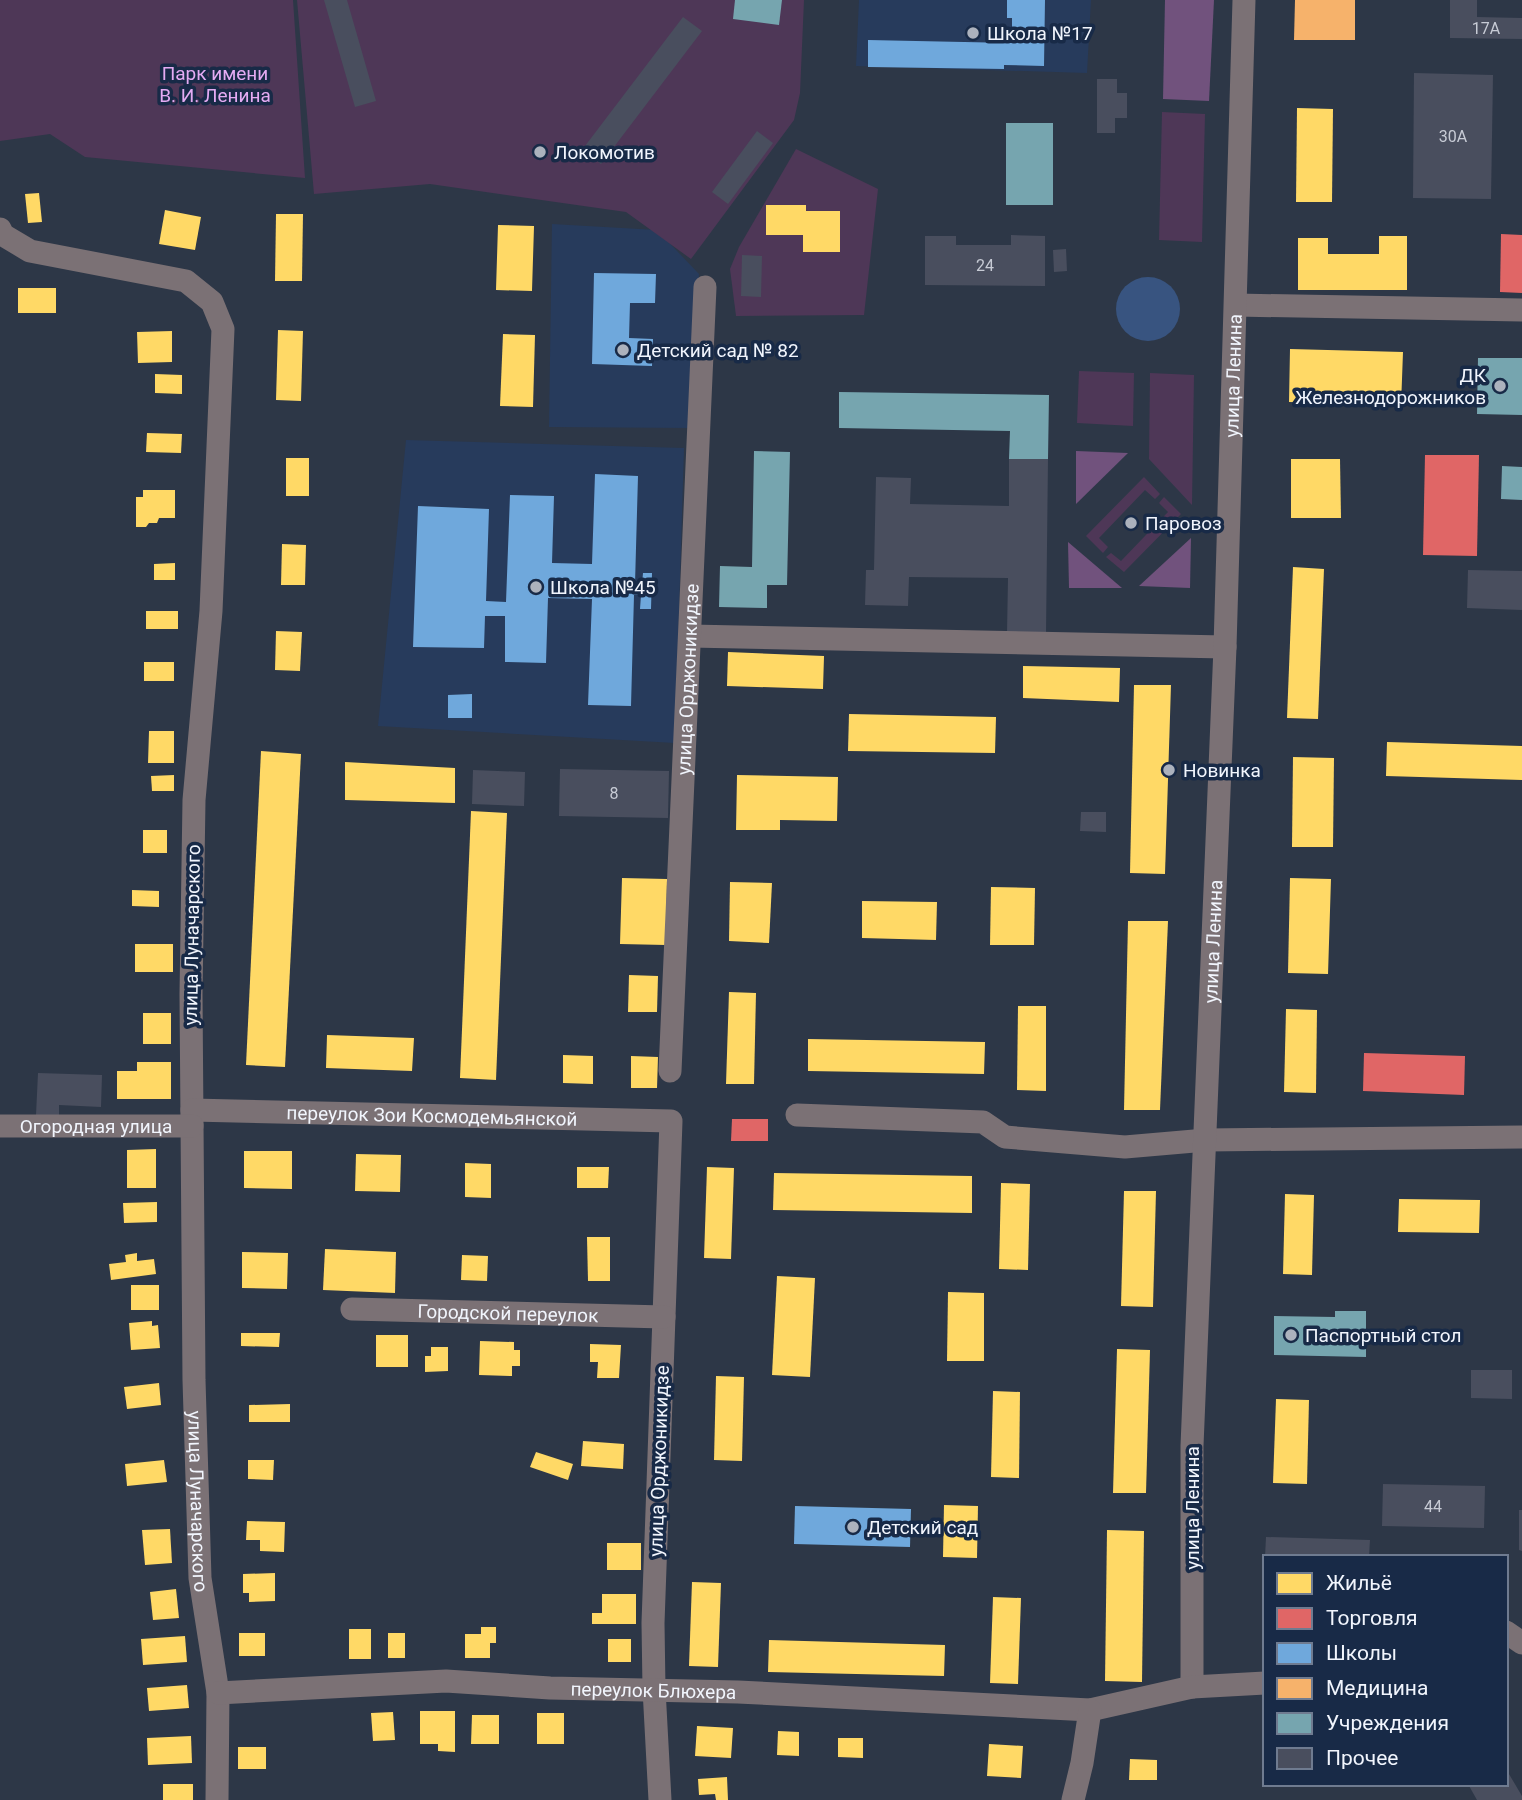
<svg xmlns="http://www.w3.org/2000/svg" width="1522" height="1800" font-family="Roboto,sans-serif">
	<style>
		.built { fill: #273b5c }
		.green { fill: #4e3757 }
		.forest { fill: #71527d }
		.water { fill: #385480 }
		.homes { fill: #ffd966 }
		.shops { fill: #e06666 }
		.schools { fill: #6fa8dc }
		.health { fill: #f6b26b }
		.public { fill: #76a5af }
		.building { fill: #494e5e }
		.lines { fill: none; stroke-linecap: round; stroke-linejoin: round }
		.minor { stroke: #7b7175; stroke-width: 23 }
		.poi-dot { fill: #acb2bd; stroke: #182a47; stroke-width: 2.5 }
		.labels { text-anchor: middle; dominant-baseline: central; stroke-width: 7; stroke-linejoin: round; paint-order: stroke }
		.number-label { font-size: 16px; fill: #c7cbd5 }
		.poi-label { font-size: 19px; fill: #f1f5fd; stroke: #182a47; text-anchor: start }
		.park-label { font-size: 19px; fill: #e4abf3; stroke: #182a47 }
		.street-label { font-size: 19px; fill: #f1f5fd; stroke: #182a47 }
	</style>
	<rect width="100%" height="100%" fill="#2d3747"/>
	<!-- built -->
	<g class="built">
		<polygon points="859,0 1091,0 1087,73 856,66"/>
		<polygon points="552,224 657,230 699,274 693,428 549,427"/>
		<polygon points="406,440 684,448 675,743 378,726"/>
	</g>
	<!-- green -->
	<g class="green">
		<polygon points="0,0 293,0 305,178 85,157 50,134 0,141"/>
		<polygon points="297,0 804,0 800,93 794,120 691,259 626,212 430,184 314,194"/>
		<polygon points="1162,112 1205,114 1202,242 1159,240"/>
		<polygon points="796,149 878,189 864,315 736,316 730,269 739,247"/>
		<polygon points="1079,371 1134,373 1133,426 1077,423"/>
		<polygon points="1150,373 1194,375 1192,505 1149,459"/>
		<polygon points="1144,477 1160,494 1155,499 1145,490 1099,538 1108,547 1103,553 1086,536"/>
		<polygon points="1164,497 1181,514 1124,572 1106,557 1111,553 1121,561 1168,512 1159,503"/>
	</g>
	<!-- forest -->
	<g class="forest">
		<polygon points="1165,0 1214,0 1209,101 1163,99"/>
		<polygon points="1076,451 1128,453 1076,504"/>
		<polygon points="1191,538 1190,588 1139,586"/>
		<polygon points="1068,542 1122,588 1069,588"/>
	</g>
	<!-- water -->
	<circle class="water" cx="1148" cy="309" r="32"/>
	<!-- homes -->
	<g class="homes">
		<polygon points="1297,108 1333,109 1332,202 1296,202"/>
		<polygon points="39,193 42,222 28,223 25,194"/>
		<polygon points="766,205 806,205 806,211 840,211 840,252 803,252 803,235 766,235"/>
		<polygon points="165,210 201,217 195,250 159,244"/>
		<polygon points="276,214 303,214 302,281 275,281"/>
		<polygon points="498,225 534,226 532,291 496,290"/>
		<polygon points="1379,236 1407,236 1407,290 1298,290 1298,238 1328,238 1328,254 1379,254"/>
		<rect x="18" y="288" width="38" height="25"/>
		<polygon points="278,330 303,331 301,401 276,400"/>
		<polygon points="172,331 172,362 138,363 137,332"/>
		<polygon points="503,334 535,335 533,407 500,406"/>
		<polygon points="1290,349 1403,352 1401,406 1371,406 1372,393 1322,391 1322,403 1289,402"/>
		<polygon points="155,374 182,375 182,394 155,393"/>
		<polygon points="147,433 182,434 181,453 146,452"/>
		<rect x="286" y="458" width="23" height="38"/>
		<polygon points="1291,459 1340,459 1341,518 1291,518"/>
		<polygon points="143,490 175,490 175,518 159,518 157,523 149,523 146,527 136,527 136,497 143,497"/>
		<polygon points="282,544 306,545 305,585 281,585"/>
		<polygon points="175,563 175,580 154,580 154,564"/>
		<polygon points="1293,567 1324,569 1318,719 1287,718"/>
		<rect x="146" y="611" width="32" height="18"/>
		<polygon points="276,631 302,632 300,671 275,670"/>
		<polygon points="728,652 824,656 823,689 727,686"/>
		<rect x="144" y="662" width="30" height="19"/>
		<polygon points="1023,666 1120,668 1119,702 1023,698"/>
		<polygon points="1134,685 1171,685 1165,874 1130,873"/>
		<polygon points="849,714 996,717 995,753 848,751"/>
		<polygon points="149,731 174,731 174,763 148,763"/>
		<polygon points="1387,742 1522,746 1522,780 1386,776"/>
		<polygon points="261,751 301,754 285,1067 246,1065"/>
		<polygon points="1293,757 1334,758 1333,847 1292,847"/>
		<polygon points="345,762 455,768 455,803 345,800"/>
		<polygon points="174,775 174,791 152,791 151,776"/>
		<polygon points="737,775 838,777 837,821 780,820 780,830 736,830"/>
		<polygon points="471,811 507,813 496,1080 460,1078"/>
		<rect x="143" y="830" width="24" height="23"/>
		<polygon points="622,878 667,879 666,945 620,944"/>
		<polygon points="1290,878 1331,879 1328,974 1288,973"/>
		<polygon points="730,882 772,883 769,943 729,941"/>
		<polygon points="991,887 1035,888 1034,945 990,945"/>
		<polygon points="132,890 159,891 159,907 132,906"/>
		<polygon points="862,901 937,902 936,940 862,938"/>
		<polygon points="1128,921 1168,921 1160,1110 1124,1110"/>
		<rect x="135" y="944" width="38" height="28"/>
		<polygon points="629,975 658,976 657,1012 628,1012"/>
		<polygon points="729,992 756,993 754,1084 726,1084"/>
		<polygon points="1018,1006 1046,1006 1046,1091 1017,1090"/>
		<polygon points="1286,1009 1317,1010 1316,1093 1284,1092"/>
		<rect x="143" y="1013" width="28" height="31"/>
		<polygon points="327,1035 414,1038 412,1071 326,1068"/>
		<polygon points="808,1039 985,1042 984,1074 808,1071"/>
		<polygon points="563,1055 593,1056 593,1084 563,1083"/>
		<polygon points="631,1056 658,1057 657,1088 631,1088"/>
		<polygon points="137,1062 171,1062 171,1099 117,1099 117,1071 137,1071"/>
		<polygon points="156,1149 156,1188 127,1188 127,1150"/>
		<polygon points="244,1151 292,1151 292,1189 244,1188"/>
		<polygon points="356,1154 401,1155 400,1192 355,1191"/>
		<polygon points="465,1163 491,1164 491,1198 465,1197"/>
		<polygon points="577,1167 609,1167 608,1188 577,1188"/>
		<polygon points="707,1167 734,1168 731,1259 704,1258"/>
		<polygon points="774,1173 972,1176 972,1213 773,1210"/>
		<polygon points="1001,1183 1030,1184 1028,1270 999,1269"/>
		<polygon points="1124,1191 1156,1191 1153,1307 1121,1306"/>
		<polygon points="1285,1194 1314,1195 1312,1275 1283,1274"/>
		<polygon points="1399,1199 1480,1200 1479,1233 1398,1232"/>
		<polygon points="157,1202 157,1222 124,1223 123,1203"/>
		<polygon points="587,1237 610,1237 610,1281 588,1281"/>
		<polygon points="325,1249 396,1252 395,1293 323,1290"/>
		<polygon points="242,1252 288,1253 287,1289 242,1288"/>
		<polygon points="137,1253 137,1261 154,1259 156,1274 111,1280 109,1264 126,1262 125,1255"/>
		<polygon points="462,1255 488,1256 487,1281 461,1280"/>
		<polygon points="777,1276 815,1278 810,1377 772,1375"/>
		<rect x="131" y="1285" width="28" height="25"/>
		<polygon points="948,1292 984,1293 984,1361 947,1361"/>
		<polygon points="152,1321 152,1326 158,1325 160,1348 131,1350 129,1323"/>
		<polygon points="241,1333 280,1333 279,1347 241,1346"/>
		<rect x="376" y="1335" width="32" height="32"/>
		<polygon points="480,1341 514,1342 514,1350 520,1350 520,1366 512,1366 512,1376 479,1375"/>
		<polygon points="590,1344 621,1345 619,1378 597,1378 598,1362 590,1362"/>
		<polygon points="431,1347 448,1347 448,1371 425,1372 425,1356 431,1356"/>
		<polygon points="1117,1349 1150,1350 1146,1493 1113,1493"/>
		<polygon points="716,1376 744,1377 742,1461 714,1460"/>
		<polygon points="159,1383 161,1405 127,1409 124,1387"/>
		<polygon points="993,1391 1020,1392 1019,1478 991,1477"/>
		<polygon points="1276,1399 1309,1400 1307,1484 1273,1483"/>
		<polygon points="290,1404 290,1422 249,1422 249,1405"/>
		<polygon points="583,1441 624,1444 623,1469 581,1466"/>
		<polygon points="536,1452 573,1464 568,1480 530,1467"/>
		<polygon points="164,1460 167,1482 127,1486 125,1464"/>
		<polygon points="248,1460 274,1460 273,1480 248,1479"/>
		<polygon points="944,1505 978,1506 977,1558 943,1557"/>
		<polygon points="247,1521 285,1522 284,1552 260,1551 260,1540 246,1540"/>
		<polygon points="170,1529 172,1563 145,1565 142,1530"/>
		<polygon points="1107,1530 1144,1531 1142,1682 1105,1681"/>
		<rect x="607" y="1543" width="34" height="27"/>
		<polygon points="275,1573 275,1601 249,1602 249,1593 243,1593 243,1574"/>
		<polygon points="692,1582 721,1583 718,1667 689,1666"/>
		<polygon points="176,1589 179,1618 153,1620 150,1592"/>
		<polygon points="602,1594 636,1594 636,1624 592,1624 592,1613 602,1613"/>
		<polygon points="993,1597 1021,1598 1018,1684 990,1683"/>
		<polygon points="481,1627 496,1627 496,1643 490,1643 490,1658 465,1658 465,1634 481,1634"/>
		<rect x="349" y="1629" width="22" height="30"/>
		<rect x="239" y="1633" width="26" height="23"/>
		<rect x="388" y="1633" width="17" height="25"/>
		<polygon points="185,1636 187,1662 143,1665 141,1639"/>
		<rect x="608" y="1639" width="23" height="23"/>
		<polygon points="769,1640 945,1645 944,1676 768,1672"/>
		<polygon points="187,1685 189,1708 149,1711 147,1688"/>
		<polygon points="420,1711 455,1711 455,1752 438,1751 438,1744 420,1744"/>
		<polygon points="393,1712 395,1740 373,1741 371,1713"/>
		<rect x="537" y="1713" width="27" height="31"/>
		<polygon points="472,1715 499,1715 499,1744 471,1744"/>
		<polygon points="697,1726 733,1728 731,1758 695,1756"/>
		<polygon points="778,1731 799,1732 799,1756 777,1755"/>
		<polygon points="191,1736 192,1763 148,1765 147,1738"/>
		<polygon points="838,1738 863,1738 863,1758 838,1757"/>
		<polygon points="989,1744 1023,1746 1021,1778 987,1776"/>
		<rect x="238" y="1747" width="28" height="22"/>
		<polygon points="1130,1759 1157,1760 1157,1780 1129,1780"/>
		<polygon points="727,1777 728,1800 716,1800 715,1794 699,1795 698,1779"/>
		<rect x="163" y="1784" width="30" height="16"/>
	</g>
	<!-- shops -->
	<g class="shops">
		<polygon points="1501,234 1522,235 1522,293 1500,292"/>
		<polygon points="1425,455 1479,455 1477,556 1423,555"/>
		<polygon points="1364,1053 1465,1056 1464,1095 1363,1091"/>
		<polygon points="732,1119 768,1119 768,1141 731,1141"/>
	</g>
	<!-- schools -->
	<g class="schools">
		<polygon points="1007,0 1045,0 1044,66 1004,65 1004,69 868,67 868,40 1012,43 1012,18 1007,18"/>
		<polygon points="594,273 656,274 655,303 630,303 629,338 653,339 652,366 592,364"/>
		<polygon points="595,474 638,476 635,584 642,584 643,573 652,573 651,609 640,609 641,595 634,595 631,706 588,705 592,599 548,598 546,663 505,662 505,616 485,616 484,648 413,647 418,506 489,509 486,601 506,602 510,495 554,496 552,563 592,564"/>
		<polygon points="472,694 472,718 448,718 448,695"/>
		<polygon points="795,1506 911,1509 910,1547 794,1544"/>
	</g>
	<!-- health -->
	<polygon class="health" points="1295,0 1355,0 1355,40 1294,40"/>
	<!-- public -->
	<g class="public">
		<polygon points="735,0 782,0 779,25 733,19"/>
		<rect x="1006" y="123" width="47" height="82"/>
		<polygon points="1478,358 1522,358 1522,415 1477,414"/>
		<polygon points="839,392 1049,395 1048,459 1009,459 1010,431 839,428"/>
		<polygon points="754,451 790,452 787,585 767,585 767,608 719,607 720,566 752,567"/>
		<polygon points="1502,466 1522,467 1522,500 1501,499"/>
		<polygon points="1335,1311 1366,1311 1366,1357 1274,1355 1274,1316 1335,1317"/>
	</g>
	<!-- building -->
	<g class="building">
		<polygon points="324,0 347,0 376,101 355,107"/>
		<polygon points="1450,0 1477,0 1477,17 1522,18 1522,39 1450,38"/>
		<polygon points="683,17 702,31 601,164 582,150"/>
		<polygon points="1414,73 1493,75 1491,199 1413,198"/>
		<polygon points="1097,79 1117,79 1117,93 1127,93 1127,118 1115,118 1115,133 1097,133"/>
		<polygon points="757,131 773,143 728,204 712,192"/>
		<polygon points="1011,235 1045,236 1045,286 925,285 925,236 956,236 956,245 1011,245"/>
		<polygon points="1066,249 1067,271 1054,272 1053,250"/>
		<polygon points="742,255 762,256 761,297 741,296"/>
		<polygon points="1009,459 1048,459 1046,634 1007,633 1008,578 909,577 908,606 865,605 866,570 874,570 876,477 911,478 910,504 1009,506"/>
		<polygon points="1468,570 1522,571 1522,610 1467,608"/>
		<polygon points="560,769 669,771 668,818 559,816"/>
		<polygon points="473,770 525,772 524,806 472,804"/>
		<polygon points="1081,812 1106,812 1106,832 1080,831"/>
		<polygon points="38,1073 102,1075 101,1107 59,1105 59,1116 36,1115"/>
		<polygon points="1471,1370 1512,1370 1512,1399 1471,1398"/>
		<polygon points="1383,1484 1485,1486 1484,1528 1382,1526"/>
		<polygon points="1519,1510 1522,1510 1522,1551 1519,1550"/>
		<polygon points="1266,1537 1370,1540 1369,1557 1265,1557"/>
		<polygon points="1506,1769 1522,1796 1522,1800 1477,1800 1468,1784 1506,1784"/>
	</g>
	<g class="lines">
		<!-- minor -->
		<g class="minor">
			<path id="s1" d="M0,229l3,6 27,16 156,30 26,21 11,27 -12,282 -17,189 -3,194 3,386 6,198 18,115 -1,107"/>
			<polyline points="1236,305 1522,310"/>
			<polyline points="690,636 1225,647"/>
			<path id="s2" d="M670,1071l35,-784"/>
			<path id="s3" d="M192,1110l479,11 -18,502 1,66 6,111"/>
			<polyline points="797,1115 983,1122 1005,1137 1125,1147 1206,1140 1522,1137"/>
			<path id="s4" d="M0,1126h192"/>
			<path id="s5" d="M352,1309l312,8"/>
			<polyline points="1506,1632 1522,1643"/>
			<path id="s6" d="M1192,1687v-241l33,-799 19,-647"/>
			<path id="s7" d="M218,1693l228,-12 104,7 188,4 352,18 102,-23 73,-4"/>
			<polyline points="1073,1800 1082,1763 1090,1710"/>
		</g>
	</g>
	<!-- markers -->
	<g class="poi-dot">
		<circle cx="973" cy="33" r="7"/>
		<circle cx="540" cy="152" r="7"/>
		<circle cx="623" cy="350" r="7"/>
		<circle cx="1500" cy="386" r="7"/>
		<circle cx="1131" cy="523" r="7"/>
		<circle cx="536" cy="587" r="7"/>
		<circle cx="1169" cy="770" r="7"/>
		<circle cx="1291" cy="1335" r="7"/>
		<circle cx="853" cy="1527" r="7"/>
	</g>
	<g class="labels">
		<!-- number labels -->
		<g class="number-label">
			<text x="1486" y="28">17А</text>
			<text x="1453" y="136">30А</text>
			<text x="985" y="265">24</text>
			<text x="614" y="793">8</text>
			<text x="1433" y="1506">44</text>
		</g>
		<!-- poi labels -->
		<g class="poi-label">
			<text x="987" y="33">Школа №17</text>
			<text x="554" y="152">Локомотив</text>
			<text x="637" y="350">Детский сад № 82</text>
			<text x="1486" y="375" text-anchor="end">ДК<tspan x="1486" dy="22">Железнодорожников</tspan></text>
			<text x="1145" y="523">Паровоз</text>
			<text x="550" y="587">Школа №45</text>
			<text x="1183" y="770">Новинка</text>
			<text x="1305" y="1335">Паспортный стол</text>
			<text x="867" y="1527">Детский сад</text>
		</g>
		<!-- park labels -->
		<g class="park-label">
			<text x="215" y="73">Парк имени<tspan x="215" dy="22">В. И. Ленина</tspan></text>
		</g>
		<!-- street labels -->
		<g class="street-label">
			<text stroke="none"><textPath href="#s6" startOffset="1312">улица Ленина</textPath></text>
			<text stroke="none"><textPath href="#s2" startOffset="392">улица Орджоникидзе</textPath></text>
			<text transform="translate(192 935) rotate(-89)">улица Луначарского</text>
			<text stroke="none"><textPath href="#s6" startOffset="746">улица Ленина</textPath></text>
			<text stroke="none"><textPath href="#s3" startOffset="240">переулок Зои Космодемьянской</textPath></text>
			<text stroke="none"><textPath href="#s4" startOffset="96">Огородная улица</textPath></text>
			<text stroke="none"><textPath href="#s5" startOffset="156">Городской переулок</textPath></text>
			<text transform="translate(659 1461) rotate(-88)">улица Орджоникидзе</text>
			<text stroke="none"><textPath href="#s1" startOffset="1433">улица Луначарского</textPath></text>
			<text transform="translate(1192 1508) rotate(-90)">улица Ленина</text>
			<text stroke="none"><textPath href="#s7" startOffset="436">переулок Блюхера</textPath></text>
		</g>
	</g>
	<!-- legend -->
	<rect x="1263" y="1555" width="245" height="231" fill="#182a47" stroke="#6f7b90" stroke-width="2"/>
	<rect x="1277" y="1573" width="35" height="21" fill="#ffd966" stroke="#6f7b90" stroke-width="2"/>
	<text x="1326" y="1590" font-size="21" fill="#f1f5fd">Жильё</text>
	<rect x="1277" y="1608" width="35" height="21" fill="#e06666" stroke="#6f7b90" stroke-width="2"/>
	<text x="1326" y="1625" font-size="21" fill="#f1f5fd">Торговля</text>
	<rect x="1277" y="1643" width="35" height="21" fill="#6fa8dc" stroke="#6f7b90" stroke-width="2"/>
	<text x="1326" y="1660" font-size="21" fill="#f1f5fd">Школы</text>
	<rect x="1277" y="1678" width="35" height="21" fill="#f6b26b" stroke="#6f7b90" stroke-width="2"/>
	<text x="1326" y="1695" font-size="21" fill="#f1f5fd">Медицина</text>
	<rect x="1277" y="1713" width="35" height="21" fill="#76a5af" stroke="#6f7b90" stroke-width="2"/>
	<text x="1326" y="1730" font-size="21" fill="#f1f5fd">Учреждения</text>
	<rect x="1277" y="1748" width="35" height="21" fill="#494e5e" stroke="#6f7b90" stroke-width="2"/>
	<text x="1326" y="1765" font-size="21" fill="#f1f5fd">Прочее</text>
</svg>
